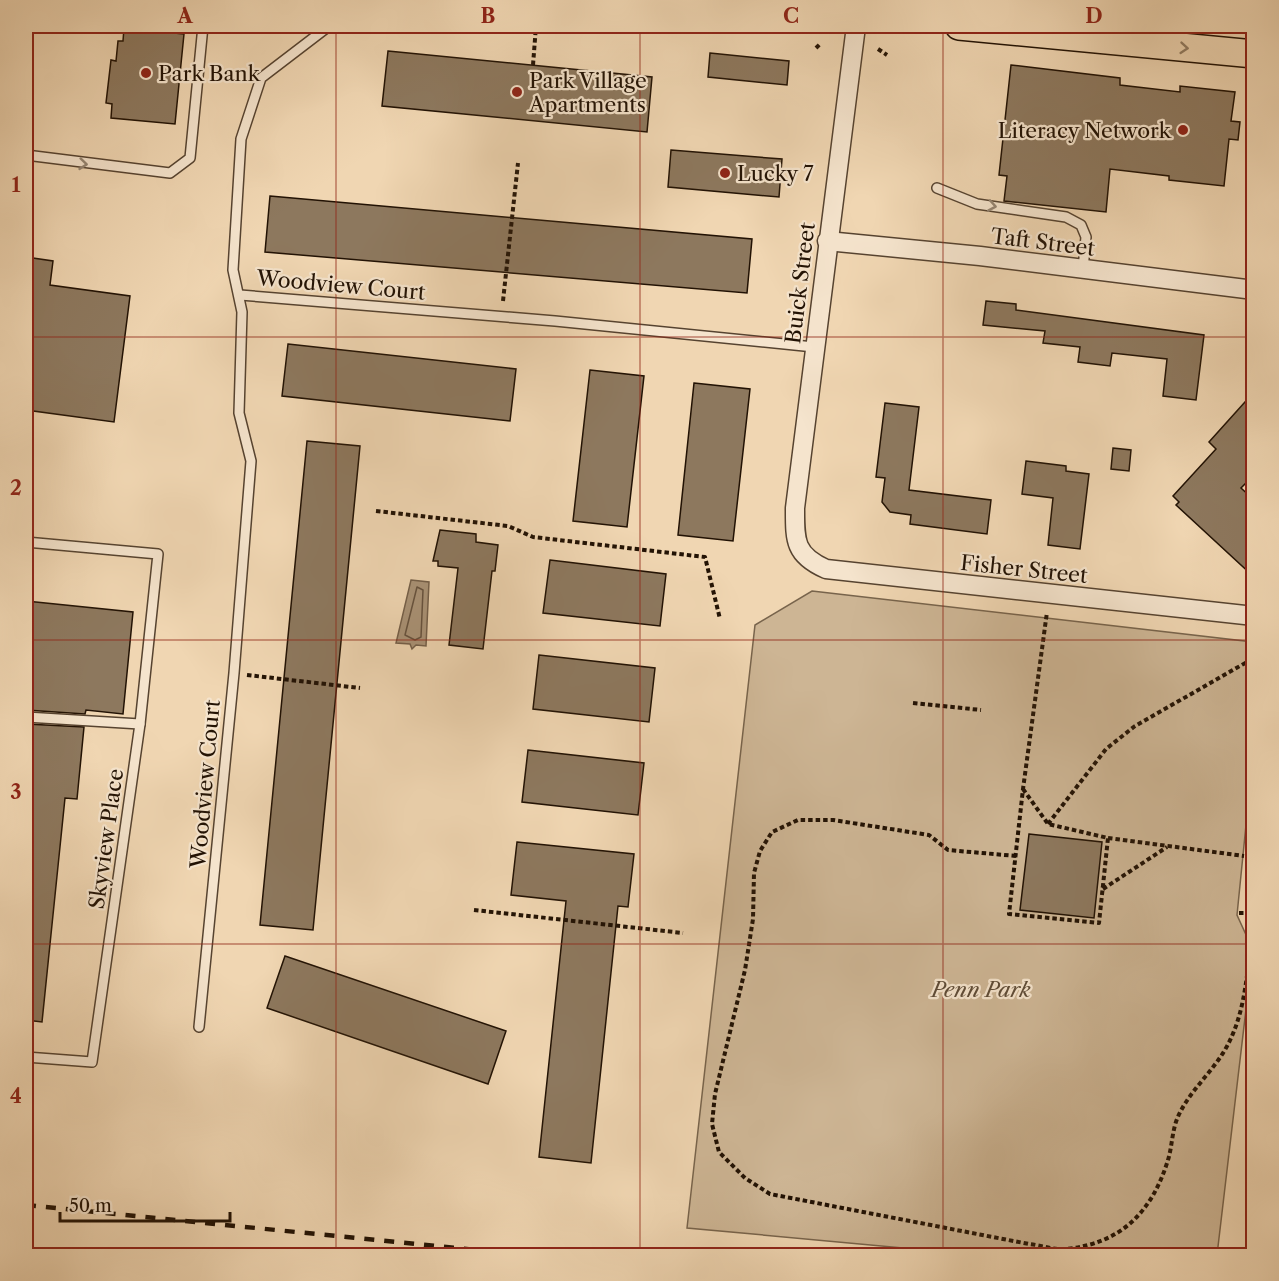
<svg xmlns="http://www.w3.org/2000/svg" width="1279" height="1281" font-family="'Libre Caslon Text',serif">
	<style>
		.green { fill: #cdb594; stroke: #78644c; stroke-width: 1.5 }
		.water { fill: #aa9377; stroke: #745f49; stroke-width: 1.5 }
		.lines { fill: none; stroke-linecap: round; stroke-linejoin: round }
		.shore { stroke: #66523e; stroke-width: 1.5 }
		.building { fill: #8d785e; stroke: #221204; stroke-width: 1.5 }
		.service-casing { stroke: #564330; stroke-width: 12 }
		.minor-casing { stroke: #564330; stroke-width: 21 }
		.primary-casing { stroke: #221204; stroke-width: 30 }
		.path { stroke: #221204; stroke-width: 4; stroke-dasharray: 4.5 3; stroke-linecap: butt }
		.service { stroke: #f5e4cd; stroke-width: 9 }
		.minor { stroke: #f5e4cd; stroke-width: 18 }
		.primary { stroke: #f0d6b2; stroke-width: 27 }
		.rail { stroke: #221204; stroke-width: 4.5; stroke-dasharray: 10 10; stroke-linecap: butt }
		.oneway { stroke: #937e64 }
		.oneway2 { stroke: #968673 }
		.grid { fill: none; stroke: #8f2418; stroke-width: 1.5; stroke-opacity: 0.55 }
		.poi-dot { fill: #8f2418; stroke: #f5e4cd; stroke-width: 2 }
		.labels { text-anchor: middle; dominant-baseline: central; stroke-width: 4.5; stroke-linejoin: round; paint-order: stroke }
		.poi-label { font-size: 21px; fill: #221204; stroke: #f5e4cd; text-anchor: start }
		.street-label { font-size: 21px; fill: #221204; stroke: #f5e4cd }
		.park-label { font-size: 21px; font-style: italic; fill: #5e4b36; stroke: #f5e4cd }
		.neatline { fill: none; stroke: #8f2418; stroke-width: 2 }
		.grid-label { font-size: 20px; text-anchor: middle; font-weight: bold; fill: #8f2418 }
	</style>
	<rect width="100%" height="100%" fill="#f0d6b2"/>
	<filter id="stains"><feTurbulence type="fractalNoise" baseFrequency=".00333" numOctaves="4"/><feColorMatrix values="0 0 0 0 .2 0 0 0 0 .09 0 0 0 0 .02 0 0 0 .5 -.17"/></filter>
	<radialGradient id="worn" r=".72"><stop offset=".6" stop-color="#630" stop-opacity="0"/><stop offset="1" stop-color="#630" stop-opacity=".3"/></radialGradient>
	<!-- green -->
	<polygon class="green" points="812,591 1253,642 1253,755 1237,915 1253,950 1217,1255 979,1255 687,1228 755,625"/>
	<!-- water -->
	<polygon class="water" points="411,580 429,582 426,646 416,645 412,649 410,644 396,643"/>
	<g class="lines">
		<!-- shore -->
		<polygon class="shore" points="417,587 423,590 421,637 415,640 405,635"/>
	</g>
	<!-- building -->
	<g class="building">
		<polygon points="124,28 184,34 175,124 111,118 112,104 106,103 111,60 116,61 118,41 123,41"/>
		<polygon points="388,51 652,77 647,132 382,106"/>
		<polygon points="710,53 789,61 787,85 708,77"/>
		<polygon points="1011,65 1120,78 1120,85 1180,92 1180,86 1235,92 1231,121 1240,122 1238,140 1229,139 1224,186 1169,180 1169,176 1110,169 1106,212 1004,201 1007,176 999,175"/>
		<polygon points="671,150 782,159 779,197 668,187"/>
		<polygon points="270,196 752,239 747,293 265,252"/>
		<polygon points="26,257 53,261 50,285 130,296 114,422 26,410"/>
		<polygon points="986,301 1016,304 1016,310 1204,335 1196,400 1163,396 1167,359 1112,353 1110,366 1078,362 1080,347 1043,343 1045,331 983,325"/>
		<polygon points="288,344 516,369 510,421 282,396"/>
		<polygon points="590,370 644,376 627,527 573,521"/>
		<polygon points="694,383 750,389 733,541 678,535"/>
		<polygon points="1254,392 1254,475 1241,488 1254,500 1254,577 1176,505 1179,502 1173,496 1216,449 1209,442"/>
		<polygon points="885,403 919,407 909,490 991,500 987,534 910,524 911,515 890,512 882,502 885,478 876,477"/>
		<polygon points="307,441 360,446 313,930 260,925"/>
		<polygon points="1113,448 1131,450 1129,471 1111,469"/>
		<polygon points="1026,461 1066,466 1066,471 1089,474 1080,549 1048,545 1053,498 1022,494"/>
		<polygon points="440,530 476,534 476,542 498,545 495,571 492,571 483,649 449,645 458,568 438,566 438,561 433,561"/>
		<polygon points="550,560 666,574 660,626 543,613"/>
		<polygon points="26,601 133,612 123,714 86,710 85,714 26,710"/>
		<polygon points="539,655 655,668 649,722 533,709"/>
		<polygon points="26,724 84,727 77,799 65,798 42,1022 26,1020"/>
		<polygon points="528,750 644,763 638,815 522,802"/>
		<polygon points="1029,834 1102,842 1094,918 1020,910"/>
		<polygon points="517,842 634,854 628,907 618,906 591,1163 539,1157 566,901 511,895"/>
		<polygon points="285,956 506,1031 488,1084 267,1008"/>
	</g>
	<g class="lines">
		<defs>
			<g id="service">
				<polyline points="26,155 170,173 190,158 203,26"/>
				<polyline points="937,188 977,204 1066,217 1081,225 1086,237 1083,269"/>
				<polyline points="240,295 555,321 814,347"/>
				<polyline points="26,542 158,554 140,724 92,1062 26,1057"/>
				<polyline points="26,717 140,724"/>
				<polyline points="199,1027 234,673 251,461 239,413 242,312 233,270 241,139 261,78 329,26"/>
			</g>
			<g id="minor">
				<path d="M856,26l-61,482c0,32 -1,47 31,61l428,47"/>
				<polyline points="1150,45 1152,26"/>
				<polyline points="827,241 980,256 1254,290"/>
			</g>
			<polyline id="primary" points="959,26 1254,54"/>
		</defs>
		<!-- service casing -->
		<use href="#service" class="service-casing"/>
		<!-- minor casing -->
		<use href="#minor" class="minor-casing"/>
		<!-- primary casing -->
		<use href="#primary" class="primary-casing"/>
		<!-- path -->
		<g class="path">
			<polyline points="816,48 821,43"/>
			<polyline points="878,49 887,55"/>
			<polyline points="533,65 536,26"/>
			<polyline points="503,301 518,163"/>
			<polyline points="376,511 508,526 533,537 705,557 720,619"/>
			<polyline points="247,675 360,688"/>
			<polyline points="913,703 981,710"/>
			<polyline points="1023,789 1048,824 1108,838 1099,923 1009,914 1023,789 1047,612"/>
			<polyline points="1048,824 1106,749 1135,726 1254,658"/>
			<polyline points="1108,838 1244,856"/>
			<path d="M1016,856l-68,-6 -19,-15 -96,-15h-35l-26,12 -12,19 -6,22 -1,46 -8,51 -30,124 -3,30 7,28 26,26 25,16 259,50c11,1 25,6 36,5 56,-5 87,-37 103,-89 4,-13 4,-28 9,-41 11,-27 35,-46 49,-71 18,-32 20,-67 25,-102l3,-3"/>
			<polyline points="1103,889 1167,847"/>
			<polyline points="474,910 683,933"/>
			<polyline points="1239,913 1254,913"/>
		</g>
		<!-- service -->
		<use href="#service" class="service"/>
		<!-- minor -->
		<use href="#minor" class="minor"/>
		<!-- primary -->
		<use href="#primary" class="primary"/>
		<!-- rail -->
		<polyline class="rail" points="26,1205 536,1256"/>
	</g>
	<!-- one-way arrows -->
	<defs><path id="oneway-chevron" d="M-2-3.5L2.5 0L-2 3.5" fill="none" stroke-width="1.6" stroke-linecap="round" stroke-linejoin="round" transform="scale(1.5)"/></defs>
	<use class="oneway" href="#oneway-chevron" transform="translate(1184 48) rotate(5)"/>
	<g class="oneway2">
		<use href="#oneway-chevron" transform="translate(83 164) rotate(6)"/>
		<use href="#oneway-chevron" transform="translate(992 206) rotate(10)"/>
	</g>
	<!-- grid -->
	<path class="grid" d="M336,26v1230M640,26v1230M943,26v1230M26,337h1228M26,640h1228M26,944h1228"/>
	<!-- markers -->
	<g class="poi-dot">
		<circle cx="146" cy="73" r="6"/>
		<circle cx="517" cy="92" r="6"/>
		<circle cx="1183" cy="130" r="6"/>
		<circle cx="725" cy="173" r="6"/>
	</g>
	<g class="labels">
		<!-- poi labels -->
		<g class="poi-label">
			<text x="158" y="73">Park Bank</text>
			<text x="529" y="80">Park Village<tspan x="529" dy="24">Apartments</tspan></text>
			<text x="1171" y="130" text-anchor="end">Literacy Network</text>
			<text x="737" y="173">Lucky 7</text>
		</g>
		<!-- street labels -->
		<g class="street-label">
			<text transform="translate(1043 242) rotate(7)">Taft Street</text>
			<text transform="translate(800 283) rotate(-83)">Buick Street</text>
			<text transform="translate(341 285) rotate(5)">Woodview Court</text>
			<text transform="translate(1024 569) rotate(6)">Fisher Street</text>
			<text transform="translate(205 784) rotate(-85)">Woodview Court</text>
			<text transform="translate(106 839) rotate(-82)">Skyview Place</text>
		</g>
		<!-- park labels -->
		<g class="park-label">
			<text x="981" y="989">Penn Park</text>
		</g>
	</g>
	<!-- margin -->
	<rect width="1279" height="1281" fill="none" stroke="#f0d6b2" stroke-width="66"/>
	<!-- scale -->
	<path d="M60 1212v9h170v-9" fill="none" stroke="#221204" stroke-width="3"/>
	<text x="69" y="1212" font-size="18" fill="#221204" stroke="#f5e4cd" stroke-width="4.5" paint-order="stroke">50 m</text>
	<rect x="33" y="33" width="1213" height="1215" class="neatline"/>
	<g class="grid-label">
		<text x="185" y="23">A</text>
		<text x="488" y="23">B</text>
		<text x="791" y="23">C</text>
		<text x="1094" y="23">D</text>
		<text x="16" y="192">1</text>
		<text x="16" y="495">2</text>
		<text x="16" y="799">3</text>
		<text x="16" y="1103">4</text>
	</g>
	<rect width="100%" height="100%" filter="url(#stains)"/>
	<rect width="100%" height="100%" fill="url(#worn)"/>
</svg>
